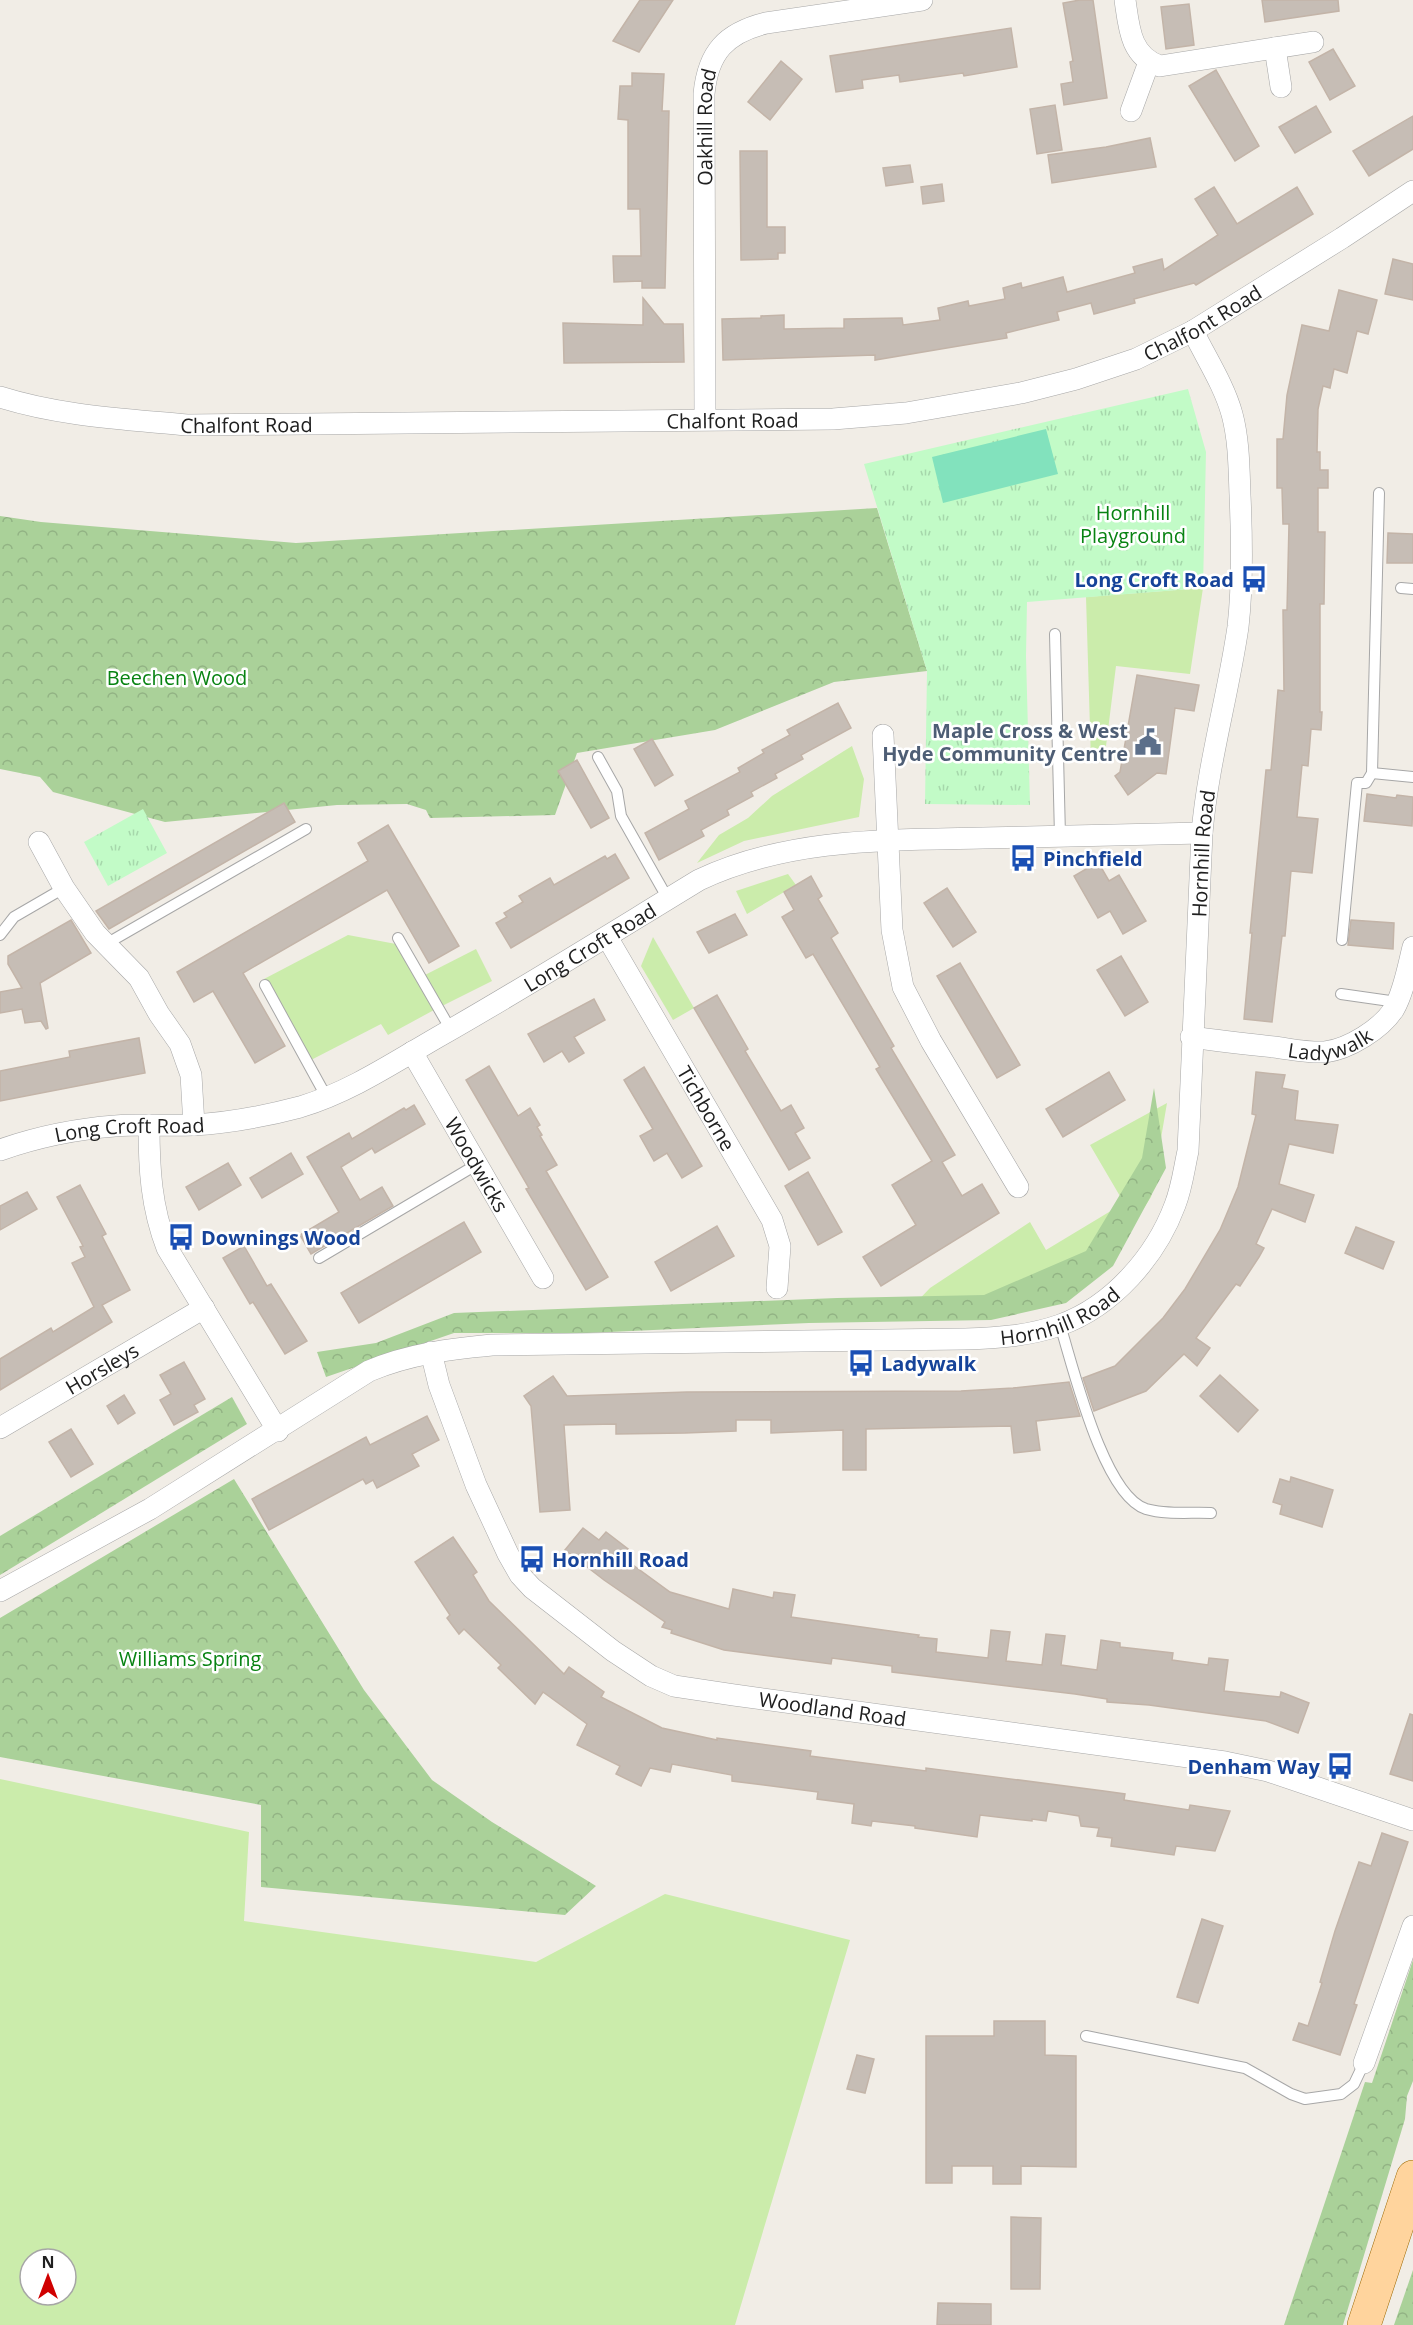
<svg xmlns="http://www.w3.org/2000/svg" width="1413" height="2325" font-family="'Open Sans',sans-serif">
	<style>
		.grass { fill: #cbecab; fill-rule: evenodd }
		.forest { fill: url(#forest-crowns) }
		.park { fill: url(#park-tufts) }
		.pitch { fill: #82e2bd }
		.building { fill: #c6bdb5; stroke: #c3b4a8; stroke-width: 1.5 }
		.lines { fill: none; stroke-linecap: round; stroke-linejoin: round }
		.lane-casing { stroke: #a7a7a7; stroke-width: 12 }
		.street-casing { stroke: #a7a7a7; stroke-width: 22 }
		.primary-casing { stroke: #9c6800; stroke-width: 34 }
		.lane { stroke: #fff; stroke-width: 10 }
		.street { stroke: #fff; stroke-width: 21 }
		.primary { stroke: #ffd49d; stroke-width: 33 }
		.labels { text-anchor: middle; dominant-baseline: central; stroke-width: 5; stroke-linejoin: round; paint-order: stroke }
		.street-label { font-size: 20px; fill: #202020; stroke: #fff }
		.park-label { font-size: 20px; fill: #088312; stroke: #fff }
		.transit-label { font-size: 20px; font-weight: bold; fill: #164399; stroke: #fff; text-anchor: start }
		.service-label { font-size: 20px; font-weight: bold; fill: #4e5e75; stroke: #fff; text-anchor: end }
	</style>
	<defs>
		<pattern id="forest-crowns" width="20" height="18" patternUnits="userSpaceOnUse" patternTransform="scale(1.5)"><rect width="20" height="18" fill="#aad199"/><path d="M2 6a3 3 0 1 1 6 0M12 15a3 3 0 1 1 6 0" fill="none" stroke="#92b384"/></pattern>
		<pattern id="park-tufts" width="24" height="20" patternUnits="userSpaceOnUse" patternTransform="scale(1.5)"><rect width="24" height="20" fill="#c2fbc7"/><path d="M3 7l-1-3M5 7V3M7 7l1-3M15 17l-1-3M17 17v-4M19 17l1-3" fill="none" stroke="#a6d7ab"/></pattern>
	</defs>
	<rect width="100%" height="100%" fill="#f1ede6"/>
	<!-- grass -->
	<g class="grass">
		<polygon points="1203,588 1190,674 1116,666 1104,762 1091,761 1086,597"/>
		<polygon points="852,746 864,779 859,817 744,841 697,863 719,835 748,818 772,796"/>
		<polygon points="788,874 796,885 747,914 736,891"/>
		<polygon points="348,935 396,944 434,1010 388,1035 381,1024 311,1060 264,979"/>
		<polygon points="653,937 694,1008 673,1020 641,966"/>
		<polygon points="476,949 492,981 440,1007 421,977"/>
		<polygon points="1167,1103 1151,1197 1120,1245 1075,1280 908,1311 930,1288 1030,1222 1046,1250 1124,1203 1090,1145"/>
		<path d="M0,1779l249,53 -5,89 292,41 129,-68 185,46 -115,385h-735zM30,2259h36v36h-36z"/>
	</g>
	<!-- forest -->
	<g class="forest">
		<polygon points="877,508 927,671 834,682 715,730 577,753 555,815 430,818 426,810 407,804 337,805 165,822 53,792 40,777 0,769 0,516 41,522 296,543"/>
		<polygon points="1154,1088 1166,1168 1113,1266 1066,1303 991,1320 809,1323 587,1333 454,1333 326,1377 317,1352 376,1343 454,1313 837,1298 984,1295 1086,1251 1142,1158"/>
		<polygon points="232,1397 247,1424 0,1575 0,1536"/>
		<polygon points="234,1479 364,1690 432,1780 492,1822 596,1886 565,1915 261,1887 261,1805 0,1757 0,1618"/>
		<polygon points="1413,1960 1413,2081 1407,2096 1405,2119 1343,2325 1284,2325 1365,2082 1372,2083"/>
		<polygon points="1413,2270 1413,2325 1394,2325"/>
	</g>
	<!-- park -->
	<g class="park">
		<polygon points="1188,389 1206,452 1203,588 1027,602 1026,656 1030,805 925,804 927,671 864,464"/>
		<polygon points="143,809 167,853 108,886 84,842"/>
	</g>
	<!-- pitch -->
	<polygon class="pitch" points="1046,429 1058,474 943,503 932,457"/>
	<!-- building -->
	<g class="building">
		<polygon points="640,0 673,0 639,52 613,41"/>
		<polygon points="1080,0 1093,0 1107,98 1064,105 1061,84 1073,82 1070,62 1073,61 1063,3"/>
		<polygon points="1262,0 1338,0 1339,11 1265,22"/>
		<polygon points="1189,4 1194,45 1166,49 1161,7"/>
		<polygon points="1011,28 1017,67 964,76 963,73 900,82 899,75 862,80 863,88 836,92 830,56"/>
		<polygon points="1333,49 1355,86 1330,100 1309,62"/>
		<polygon points="781,61 802,79 770,120 748,102"/>
		<polygon points="1216,70 1259,146 1235,161 1189,86"/>
		<polygon points="632,73 664,74 662,111 669,111 665,288 642,288 642,281 614,282 613,256 641,256 640,209 628,209 628,120 618,119 620,86 632,86"/>
		<polygon points="1055,105 1062,150 1037,154 1030,109"/>
		<polygon points="1316,106 1331,132 1295,153 1279,127"/>
		<polygon points="1413,116 1413,149 1369,176 1353,151"/>
		<polygon points="1150,138 1156,167 1052,183 1048,155 1106,147"/>
		<polygon points="740,151 767,151 767,227 785,227 785,253 778,253 778,259 741,260"/>
		<polygon points="910,165 913,182 886,186 883,168"/>
		<polygon points="942,184 944,201 923,204 921,187"/>
		<polygon points="1214,187 1237,224 1297,187 1313,214 1196,285 1194,283 1134,299 1135,303 1094,314 1091,303 1057,312 1059,320 1006,333 1007,338 875,360 875,355 723,360 722,319 761,318 761,316 784,315 784,329 844,328 844,319 902,318 903,325 940,320 938,308 968,301 969,306 1005,299 1003,288 1021,283 1022,288 1063,277 1067,292 1135,273 1133,267 1162,259 1164,270 1218,235 1195,199"/>
		<polygon points="1393,259 1413,264 1413,300 1385,294"/>
		<polygon points="1339,290 1377,300 1368,334 1357,331 1347,373 1334,369 1330,388 1323,386 1318,409 1317,452 1320,452 1320,470 1328,470 1328,488 1318,488 1318,532 1325,532 1324,604 1320,604 1320,712 1322,712 1321,730 1311,729 1308,766 1302,765 1297,817 1318,819 1312,873 1291,871 1285,936 1282,936 1272,1022 1244,1019 1252,933 1250,933 1266,770 1271,770 1278,690 1284,691 1283,610 1287,610 1289,524 1283,524 1282,488 1277,488 1277,439 1283,439 1287,395 1302,325 1329,331"/>
		<polygon points="643,298 664,324 683,324 684,362 564,363 563,323 643,325"/>
		<polygon points="1388,533 1413,534 1413,563 1387,563"/>
		<polygon points="1137,675 1199,685 1194,711 1175,708 1166,774 1157,773 1128,795 1115,776 1120,772"/>
		<polygon points="838,703 851,728 801,755 803,759 775,774 777,778 751,792 753,796 727,810 729,815 701,830 704,836 659,860 645,833 689,809 685,801 740,772 738,768 764,753 762,750 790,735 787,730"/>
		<polygon points="652,739 673,775 655,786 634,749"/>
		<polygon points="577,760 609,818 591,828 558,771"/>
		<polygon points="1367,794 1396,798 1397,795 1413,797 1412,826 1364,821"/>
		<polygon points="284,803 295,822 109,929 96,911"/>
		<polygon points="388,825 459,946 429,963 387,890 243,973 285,1046 255,1063 213,991 194,1002 177,972 368,861 358,843"/>
		<polygon points="615,854 629,878 511,948 496,923 507,917 504,913 523,902 519,896 550,878 554,885 605,856 607,859"/>
		<polygon points="1098,862 1109,881 1119,875 1146,921 1123,934 1110,911 1098,918 1074,876"/>
		<polygon points="811,876 822,896 818,899 838,933 831,938 894,1046 891,1048 955,1155 942,1162 962,1196 982,1184 999,1213 881,1286 863,1257 916,1225 892,1185 932,1161 876,1069 880,1067 813,954 806,958 782,917 794,910 784,892"/>
		<polygon points="947,888 976,932 953,947 924,903"/>
		<polygon points="735,914 747,935 709,953 697,932"/>
		<polygon points="71,920 91,953 40,983 48,1028 46,1029 41,1021 25,1023 22,1009 0,1013 0,992 22,988 8,964 8,956"/>
		<polygon points="1351,920 1394,923 1393,949 1348,945"/>
		<polygon points="1121,956 1148,1002 1125,1016 1097,970"/>
		<polygon points="960,963 1020,1065 997,1078 937,976"/>
		<polygon points="717,995 748,1049 745,1051 781,1111 791,1105 804,1128 795,1133 810,1158 789,1170 694,1008"/>
		<polygon points="594,999 605,1020 574,1037 584,1053 569,1062 562,1051 544,1062 528,1034"/>
		<polygon points="139,1038 145,1073 0,1101 0,1071 70,1057 69,1051"/>
		<polygon points="489,1066 518,1116 530,1108 540,1125 537,1127 542,1135 540,1136 557,1165 546,1171 608,1277 586,1290 526,1189 529,1188 466,1080"/>
		<polygon points="644,1067 702,1166 682,1178 667,1153 654,1161 640,1136 653,1129 624,1080"/>
		<polygon points="1109,1072 1125,1100 1063,1137 1046,1109"/>
		<polygon points="1256,1072 1285,1075 1282,1088 1298,1091 1295,1120 1338,1125 1333,1153 1289,1144 1279,1184 1314,1195 1305,1222 1272,1209 1256,1244 1264,1248 1259,1257 1240,1286 1236,1284 1196,1338 1210,1348 1197,1366 1184,1354 1146,1391 1094,1411 1083,1378 1115,1366 1163,1318 1185,1289 1220,1230 1238,1187 1256,1115 1252,1114"/>
		<polygon points="414,1105 425,1124 375,1153 372,1148 341,1167 360,1200 382,1187 393,1206 311,1254 300,1235 339,1212 307,1157 349,1133 352,1139 404,1108 406,1110"/>
		<polygon points="291,1153 303,1174 262,1198 250,1178"/>
		<polygon points="228,1163 241,1185 199,1210 186,1187"/>
		<polygon points="808,1172 842,1232 818,1245 785,1186"/>
		<polygon points="80,1185 106,1234 102,1236 130,1290 102,1305 112,1322 0,1390 0,1359 51,1328 53,1332 94,1307 72,1263 85,1257 80,1247 83,1246 57,1197"/>
		<polygon points="27,1192 37,1209 0,1230 0,1206"/>
		<polygon points="464,1222 481,1252 359,1323 341,1293"/>
		<polygon points="717,1226 734,1256 671,1291 655,1262"/>
		<polygon points="1356,1227 1394,1242 1383,1269 1345,1253"/>
		<polygon points="244,1246 267,1286 271,1284 307,1341 285,1354 253,1302 250,1304 223,1258"/>
		<polygon points="184,1362 205,1399 194,1405 198,1412 174,1425 160,1400 171,1394 160,1375"/>
		<polygon points="1220,1375 1258,1410 1238,1432 1200,1396"/>
		<polygon points="553,1376 567,1396 687,1392 961,1391 1013,1388 1069,1382 1080,1416 1036,1421 1040,1450 1014,1453 1011,1426 866,1429 866,1470 843,1470 843,1430 771,1433 771,1420 736,1420 736,1431 685,1433 616,1434 616,1424 564,1425 570,1510 540,1512 531,1406 524,1396"/>
		<polygon points="124,1395 135,1413 118,1424 107,1406"/>
		<polygon points="427,1416 439,1440 412,1454 419,1466 377,1488 373,1480 366,1484 363,1479 269,1530 252,1499 366,1437 370,1445"/>
		<polygon points="71,1429 93,1464 71,1477 49,1442"/>
		<polygon points="1291,1477 1333,1490 1322,1527 1280,1514 1282,1505 1273,1502 1280,1479 1290,1482"/>
		<polygon points="583,1528 599,1540 606,1532 628,1549 622,1557 670,1592 729,1609 733,1589 773,1598 774,1592 795,1595 791,1617 919,1635 918,1637 937,1639 936,1652 988,1658 991,1630 1010,1632 1006,1661 1042,1665 1046,1634 1065,1636 1061,1665 1097,1670 1101,1640 1120,1643 1120,1647 1173,1653 1172,1660 1208,1665 1209,1658 1228,1660 1224,1691 1280,1697 1281,1692 1309,1703 1298,1733 1266,1721 1149,1705 1107,1702 1107,1699 1075,1694 892,1672 892,1666 832,1658 831,1664 724,1650 671,1633 672,1630 662,1627 665,1622 604,1580 565,1550"/>
		<polygon points="453,1537 477,1572 473,1575 489,1601 564,1674 569,1667 604,1692 601,1697 662,1728 717,1740 717,1738 811,1751 810,1756 926,1771 926,1768 1104,1791 1125,1794 1124,1800 1189,1810 1190,1805 1230,1811 1215,1851 1176,1846 1174,1855 1111,1846 1112,1838 1097,1836 1099,1828 1081,1826 1079,1816 1048,1811 1046,1821 1032,1819 1032,1821 980,1815 977,1837 915,1828 915,1826 872,1821 871,1826 852,1823 854,1804 817,1799 818,1792 732,1781 732,1775 672,1764 670,1772 650,1768 641,1786 616,1774 620,1766 577,1745 587,1724 543,1692 535,1704 498,1668 501,1665 464,1629 459,1634 447,1618 450,1615 415,1562"/>
		<polygon points="1410,1714 1413,1715 1413,1781 1390,1774"/>
		<polygon points="1382,1833 1408,1842 1354,2004 1357,2005 1340,2055 1293,2040 1299,2023 1308,2026 1322,1983 1320,1982 1335,1931 1359,1862 1371,1866"/>
		<polygon points="1202,1919 1223,1926 1198,2003 1177,1997"/>
		<polygon points="994,2021 1045,2021 1045,2055 1076,2056 1076,2167 1021,2166 1021,2184 993,2184 993,2166 952,2166 952,2183 926,2183 926,2036 994,2036"/>
		<polygon points="857,2055 874,2059 865,2093 847,2089"/>
		<polygon points="1011,2217 1041,2218 1040,2289 1011,2289"/>
		<polygon points="938,2303 991,2304 991,2325 937,2325"/>
	</g>
	<g class="lines">
		<defs>
			<g id="lane">
				<polyline points="1401,588 1413,589"/>
				<polyline points="1055,634 1060,836"/>
				<polyline points="598,757 617,791 621,816 668,899"/>
				<polyline points="1372,773 1413,777"/>
				<polyline points="0,935 14,917 64,888"/>
				<polyline points="398,938 451,1030"/>
				<polyline points="1342,940 1357,783 1366,783 1372,773 1379,493"/>
				<polyline points="106,944 306,829"/>
				<polyline points="265,985 327,1098"/>
				<polyline points="1341,994 1397,1002"/>
				<polyline points="319,1258 476,1165"/>
				<path d="M1060,1325c13,41 43,170 86,184 20,6 45,3 65,4"/>
				<polyline points="1086,2036 1245,2068 1291,2094 1305,2099 1341,2094 1354,2084 1364,2063"/>
			</g>
			<g id="street">
				<path d="M1125,0c4,27 5,56 35,66l153,-24"/>
				<polyline points="1275,48 1281,87"/>
				<polyline points="1131,111 1149,62"/>
				<path id="s1" d="M0,397c60,19 125,22 187,28l646,-6 73,-6 115,-20 55,-14 60,-20 57,-28 149,-93 71,-47"/>
				<path id="s2" d="M705,419l-1,-325c4,-42 22,-61 62,-71l156,-23"/>
				<polyline points="883,735 892,930 903,987 931,1041 1018,1187"/>
				<polyline points="39,842 64,888 95,933 139,978 159,1014 180,1044 191,1075 194,1125"/>
				<path id="s3" d="M607,937l165,283 8,26 -3,42"/>
				<path id="s4" d="M1191,1037c28,4 55,7 83,10 16,2 34,6 51,5 24,-3 56,-23 69,-43 10,-18 14,-42 19,-62"/>
				<path id="s5" d="M412,1052l131,226"/>
				<path d="M149,1125c0,43 2,82 18,123l111,183"/>
				<path id="s6" d="M0,1150c37,-13 76,-21 115,-24 26,-2 52,0 78,-1 35,-2 73,-9 107,-18 50,-15 93,-44 138,-70 88,-50 174,-104 261,-157 89,-42 187,-40 284,-42 73,-2 146,-4 219,-5"/>
				<path id="s7" d="M431,1352l8,33 37,100 32,69 12,21 12,13 81,63 38,25 23,10 60,9 491,67 43,9 145,49"/>
				<path id="s8" d="M0,1428l204,-120"/>
				<path id="s9" d="M0,1591l150,-82 219,-138c40,-17 81,-22 123,-26l473,-6c32,-1 64,-3 95,-14 53,-19 96,-69 115,-120 7,-18 9,-36 13,-54l14,-318c6,-70 26,-137 36,-206 5,-44 4,-88 2,-132 -1,-27 -1,-55 -8,-81 -8,-29 -26,-56 -39,-83"/>
				<polyline points="1364,2063 1413,1926"/>
			</g>
			<polyline id="primary" points="1364,2325 1413,2177"/>
		</defs>
		<!-- lane casing -->
		<use href="#lane" class="lane-casing"/>
		<!-- street casing -->
		<use href="#street" class="street-casing"/>
		<!-- primary casing -->
		<use href="#primary" class="primary-casing"/>
		<!-- lane -->
		<use href="#lane" class="lane"/>
		<!-- street -->
		<use href="#street" class="street"/>
		<!-- primary -->
		<use href="#primary" class="primary"/>
	</g>
	<!-- icons -->
	<defs>
		<symbol id="bus-bare" viewBox="-9 -9 18 18"><path d="M-5-6H5V4H4V6H2V4H-2V6H-4V4H-5ZM-3.5-4V0h7V-4ZM-3.5 1.2v1.5H-2V1.2ZM2 1.2v1.5H3.5V1.2Z" fill="#1a4fb4" stroke="#fff" stroke-width="2.5" paint-order="stroke"/></symbol>
		<symbol id="civic-bare" viewBox="-9 -9 18 18"><path d="M-.6-6.5H3V-4.5H.6V-3L4-1V1h2V6H-6V1h2V-1L-.6-3ZM-1.2 2.5V6h2.4V2.5Z" fill="#5c6f8a" stroke="#fff" stroke-width="2.5" paint-order="stroke"/></symbol>
	</defs>
	<g fill-rule="evenodd">
		<use href="#bus-bare" x="1235" y="560" width="38" height="38"/>
		<use href="#civic-bare" x="1129" y="723" width="38" height="38"/>
		<use href="#bus-bare" x="1004" y="839" width="38" height="38"/>
		<use href="#bus-bare" x="162" y="1218" width="38" height="38"/>
		<use href="#bus-bare" x="842" y="1344" width="38" height="38"/>
		<use href="#bus-bare" x="513" y="1540" width="38" height="38"/>
		<use href="#bus-bare" x="1321" y="1747" width="38" height="38"/>
	</g>
	<g class="labels">
		<!-- street labels -->
		<g class="street-label">
			<text stroke="none"><textPath href="#s2" startOffset="292">Oakhill Road</textPath></text>
			<text stroke="none"><textPath href="#s1" startOffset="1221">Chalfont Road</textPath></text>
			<text stroke="none"><textPath href="#s1" startOffset="735">Chalfont Road</textPath></text>
			<text stroke="none"><textPath href="#s1" startOffset="249">Chalfont Road</textPath></text>
			<text stroke="none"><textPath href="#s9" startOffset="1650">Hornhill Road</textPath></text>
			<text stroke="none"><textPath href="#s6" startOffset="636">Long Croft Road</textPath></text>
			<text stroke="none"><textPath href="#s4" startOffset="141">Ladywalk</textPath></text>
			<text stroke="none"><textPath href="#s3" startOffset="198">Tichborne</textPath></text>
			<text stroke="none"><textPath href="#s6" startOffset="132">Long Croft Road</textPath></text>
			<text stroke="none"><textPath href="#s5" startOffset="130">Woodwicks</textPath></text>
			<text stroke="none"><textPath href="#s9" startOffset="1128">Hornhill Road</textPath></text>
			<text stroke="none"><textPath href="#s8" startOffset="118">Horsleys</textPath></text>
			<text stroke="none"><textPath href="#s7" startOffset="592">Woodland Road</textPath></text>
		</g>
		<!-- park labels -->
		<g class="park-label">
			<text x="1133" y="512">Hornhill<tspan x="1133" dy="23">Playground</tspan></text>
			<text x="177" y="677">Beechen Wood</text>
			<text x="190" y="1658">Williams Spring</text>
		</g>
		<!-- transit labels -->
		<g class="transit-label">
			<text x="1234" y="579" text-anchor="end">Long Croft Road</text>
			<text x="1043" y="858">Pinchfield</text>
			<text x="201" y="1237">Downings Wood</text>
			<text x="881" y="1363">Ladywalk</text>
			<text x="552" y="1559">Hornhill Road</text>
			<text x="1320" y="1766" text-anchor="end">Denham Way</text>
		</g>
		<!-- service labels -->
		<g class="service-label">
			<text x="1128" y="730">Maple Cross &amp; West<tspan x="1128" dy="23">Hyde Community Centre</tspan></text>
		</g>
	</g>
	<!-- north arrow -->
	<g transform="translate(48 2277)"><circle r="28" fill="#ffffff" stroke="#a6a6a6" stroke-width="1.5"/>
	<path d="M0-4.5L10 22L0 15L-10 22Z" fill="#d00000"/>
	<text y="-9" font-size="16" font-weight="bold" text-anchor="middle" fill="#202020">N</text>
	</g>
</svg>
